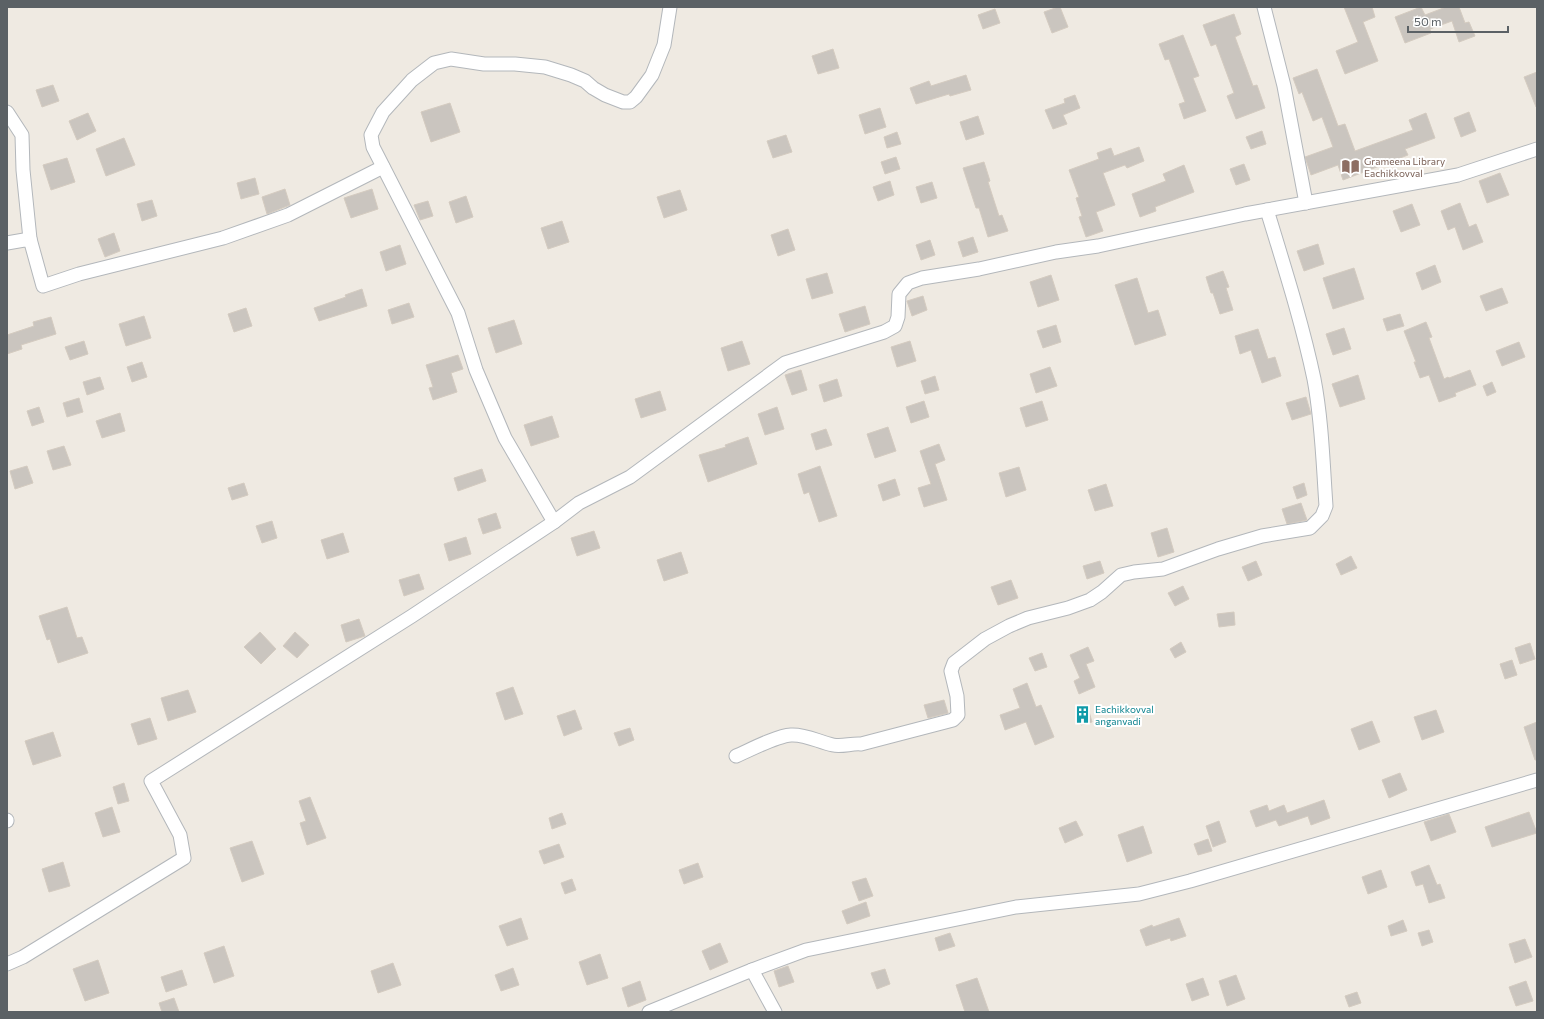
<svg xmlns="http://www.w3.org/2000/svg" width="1544" height="1019" font-family="Commissioner,sans-serif">
	<style>
		.building { fill: #cac5bf; stroke: #d4cbc0 }
		.lines { fill: none; stroke-linecap: round; stroke-linejoin: round }
		.minor-casing { stroke: #b3b7bb; stroke-width: 15 }
		.minor { stroke: #fff; stroke-width: 13 }
		.labels { text-anchor: middle; dominant-baseline: central; stroke-width: 4; stroke-linejoin: round; paint-order: stroke }
		.education-label { font-size: 10px; fill: #785e54; stroke: #fff; text-anchor: start }
		.culture-label { font-size: 10px; fill: #0d838f; stroke: #fff; text-anchor: start }
	</style>
	<rect width="100%" height="100%" fill="#efeae2"/>
	<!-- building -->
	<g class="building">
		<polygon points="1058,7 1060,7 1068,27 1052,33 1044,12"/>
		<polygon points="1344,7 1372,7 1375,17 1363,22 1378,61 1345,74 1336,51 1358,42"/>
		<polygon points="1421,7 1425,15 1446,7 1459,7 1465,23 1469,22 1475,36 1459,42 1452,21 1430,29 1431,33 1405,43 1395,17"/>
		<polygon points="995,9 1000,23 983,29 978,15"/>
		<polygon points="1234,14 1241,34 1235,37 1253,86 1257,85 1265,108 1236,119 1227,96 1234,93 1216,44 1211,46 1203,25"/>
		<polygon points="1183,35 1199,76 1193,78 1206,111 1184,119 1179,104 1185,102 1169,59 1165,60 1159,44"/>
		<polygon points="833,49 839,68 818,74 812,56"/>
		<polygon points="1317,69 1338,126 1345,124 1355,151 1413,130 1409,120 1426,113 1435,138 1405,149 1408,155 1343,180 1338,165 1311,175 1305,157 1333,147 1322,117 1313,121 1302,92 1299,94 1293,78"/>
		<polygon points="1537,72 1537,107 1536,107 1524,77"/>
		<polygon points="966,75 971,90 950,96 949,94 916,104 910,88 929,81 931,86"/>
		<polygon points="53,85 59,101 42,107 36,90"/>
		<polygon points="1075,95 1080,108 1063,115 1067,124 1053,129 1045,110 1065,103 1064,99"/>
		<polygon points="450,103 460,132 431,142 421,112"/>
		<polygon points="880,108 886,127 865,134 859,115"/>
		<polygon points="1469,112 1476,131 1461,137 1454,118"/>
		<polygon points="88,113 96,131 77,140 69,121"/>
		<polygon points="978,116 984,134 966,140 960,122"/>
		<polygon points="1262,131 1266,144 1251,149 1246,137"/>
		<polygon points="897,132 901,144 887,148 884,137"/>
		<polygon points="786,135 792,152 773,158 767,141"/>
		<polygon points="124,138 135,165 106,176 96,149"/>
		<polygon points="1139,147 1144,161 1127,168 1125,165 1103,173 1115,205 1096,212 1103,231 1086,237 1079,217 1082,216 1076,198 1079,197 1069,170 1099,159 1097,153 1111,148 1114,156"/>
		<polygon points="896,157 900,169 885,174 881,162"/>
		<polygon points="67,158 75,182 51,190 43,165"/>
		<polygon points="984,162 990,181 988,182 999,216 1002,215 1008,231 988,237 979,208 976,208 963,168"/>
		<polygon points="1244,164 1250,180 1236,185 1230,169"/>
		<polygon points="1184,165 1194,192 1155,207 1156,211 1140,217 1132,194 1166,181 1163,174"/>
		<polygon points="1500,173 1509,195 1487,203 1479,181"/>
		<polygon points="255,178 259,194 241,199 237,183"/>
		<polygon points="890,181 894,195 878,201 873,187"/>
		<polygon points="932,182 937,198 921,203 916,187"/>
		<polygon points="285,189 290,205 267,214 262,197"/>
		<polygon points="372,189 378,209 351,218 344,198"/>
		<polygon points="680,190 687,210 664,218 657,197"/>
		<polygon points="466,196 473,217 456,223 449,202"/>
		<polygon points="152,200 157,216 142,221 137,204"/>
		<polygon points="428,201 433,216 420,220 414,205"/>
		<polygon points="1460,203 1469,227 1476,224 1483,242 1463,250 1455,227 1448,230 1441,211"/>
		<polygon points="1412,204 1420,225 1401,232 1393,211"/>
		<polygon points="562,221 569,242 548,249 541,228"/>
		<polygon points="788,229 795,250 778,256 771,235"/>
		<polygon points="114,233 120,251 105,257 98,239"/>
		<polygon points="973,237 978,252 963,257 958,242"/>
		<polygon points="930,240 935,255 921,260 916,245"/>
		<polygon points="1318,244 1324,264 1304,271 1297,251"/>
		<polygon points="400,245 406,264 386,271 380,252"/>
		<polygon points="1435,265 1441,282 1422,290 1416,273"/>
		<polygon points="1354,268 1364,299 1333,309 1323,278"/>
		<polygon points="1223,271 1229,287 1226,288 1233,310 1220,314 1213,293 1211,293 1206,277"/>
		<polygon points="827,273 833,293 812,299 806,279"/>
		<polygon points="1051,275 1059,300 1038,307 1030,282"/>
		<polygon points="1137,278 1148,313 1158,310 1166,335 1135,345 1115,285"/>
		<polygon points="1502,288 1508,303 1486,311 1480,296"/>
		<polygon points="362,289 367,306 319,321 314,308 346,297 345,295"/>
		<polygon points="923,296 927,310 912,316 907,301"/>
		<polygon points="409,303 414,317 392,324 388,310"/>
		<polygon points="865,306 870,324 845,332 839,314"/>
		<polygon points="246,308 252,326 234,332 228,314"/>
		<polygon points="1400,314 1404,326 1387,331 1383,319"/>
		<polygon points="144,316 151,338 126,346 119,324"/>
		<polygon points="51,317 56,334 21,345 22,349 7,354 7,335 34,326 33,322"/>
		<polygon points="514,320 522,344 496,353 488,328"/>
		<polygon points="1426,322 1432,337 1429,338 1444,379 1448,377 1449,378 1470,370 1476,385 1455,393 1456,396 1439,402 1429,375 1420,378 1414,362 1416,362 1404,331"/>
		<polygon points="1056,325 1061,342 1043,348 1037,331"/>
		<polygon points="1344,328 1351,349 1333,355 1326,334"/>
		<polygon points="1258,329 1268,359 1275,357 1281,376 1262,383 1251,350 1240,354 1235,336"/>
		<polygon points="84,341 88,354 70,360 65,347"/>
		<polygon points="742,341 750,364 728,371 721,348"/>
		<polygon points="910,341 916,361 897,367 891,347"/>
		<polygon points="1519,342 1525,357 1502,366 1496,351"/>
		<polygon points="458,355 463,369 451,373 457,392 433,400 429,388 433,387 426,365"/>
		<polygon points="142,362 147,377 132,382 127,367"/>
		<polygon points="1050,367 1057,386 1036,393 1030,374"/>
		<polygon points="801,370 807,390 792,395 785,375"/>
		<polygon points="1358,375 1365,399 1340,407 1332,384"/>
		<polygon points="935,376 939,390 925,394 921,381"/>
		<polygon points="100,377 104,389 87,395 83,382"/>
		<polygon points="837,379 842,396 824,402 819,385"/>
		<polygon points="1492,382 1496,392 1487,396 1483,386"/>
		<polygon points="660,391 666,410 641,418 635,399"/>
		<polygon points="1306,397 1311,414 1292,420 1286,403"/>
		<polygon points="79,398 83,412 67,417 63,403"/>
		<polygon points="924,401 929,417 911,423 906,407"/>
		<polygon points="1042,401 1048,420 1026,427 1020,408"/>
		<polygon points="39,407 44,422 32,426 27,411"/>
		<polygon points="777,407 784,429 765,435 758,414"/>
		<polygon points="120,413 125,431 102,438 96,421"/>
		<polygon points="552,416 559,437 531,446 524,425"/>
		<polygon points="888,427 896,451 875,458 867,434"/>
		<polygon points="826,429 832,445 816,450 811,434"/>
		<polygon points="748,437 757,464 708,482 699,455 726,447 725,445"/>
		<polygon points="939,444 945,460 935,464 947,500 924,507 918,488 931,484 920,451"/>
		<polygon points="64,446 71,465 53,470 47,451"/>
		<polygon points="27,466 33,483 15,489 10,471"/>
		<polygon points="820,466 837,516 819,522 809,492 804,494 798,474"/>
		<polygon points="1019,467 1026,490 1006,497 999,473"/>
		<polygon points="482,469 486,481 458,491 454,478"/>
		<polygon points="895,479 900,495 883,501 878,485"/>
		<polygon points="244,483 248,495 232,500 228,488"/>
		<polygon points="1304,483 1307,495 1297,499 1293,487"/>
		<polygon points="1106,484 1113,506 1095,511 1088,490"/>
		<polygon points="1301,503 1307,520 1287,524 1282,509"/>
		<polygon points="496,513 501,528 483,534 478,519"/>
		<polygon points="272,521 277,538 262,543 256,526"/>
		<polygon points="1167,528 1174,552 1158,557 1151,533"/>
		<polygon points="594,531 600,548 577,556 571,538"/>
		<polygon points="343,533 349,552 327,559 321,540"/>
		<polygon points="466,537 471,554 449,561 444,544"/>
		<polygon points="681,552 688,573 664,581 657,560"/>
		<polygon points="1351,556 1357,568 1341,575 1336,564"/>
		<polygon points="1100,561 1104,573 1087,579 1083,566"/>
		<polygon points="1256,561 1262,575 1248,581 1242,567"/>
		<polygon points="419,574 424,589 404,596 399,580"/>
		<polygon points="1011,580 1018,598 998,605 991,587"/>
		<polygon points="1183,586 1189,599 1175,606 1168,593"/>
		<polygon points="67,607 77,638 82,637 88,653 58,663 50,639 47,640 39,616"/>
		<polygon points="1234,612 1235,625 1219,627 1217,614"/>
		<polygon points="359,619 365,636 346,642 341,625"/>
		<polygon points="260,632 276,649 261,664 244,647"/>
		<polygon points="295,632 309,645 297,658 283,646"/>
		<polygon points="1181,642 1186,652 1175,658 1170,649"/>
		<polygon points="1530,643 1535,659 1520,664 1515,648"/>
		<polygon points="1088,647 1094,661 1086,664 1095,687 1079,694 1074,681 1080,678 1070,655"/>
		<polygon points="1042,653 1047,667 1035,671 1029,658"/>
		<polygon points="1512,660 1517,675 1505,679 1500,664"/>
		<polygon points="1027,683 1036,707 1041,705 1054,737 1035,745 1026,722 1005,730 1000,715 1020,708 1013,689"/>
		<polygon points="513,687 523,714 505,720 496,693"/>
		<polygon points="188,690 196,712 168,721 161,698"/>
		<polygon points="944,700 948,713 928,718 924,705"/>
		<polygon points="1088,708 1092,722 1081,725 1077,711"/>
		<polygon points="575,710 582,729 564,736 557,716"/>
		<polygon points="1436,710 1444,732 1422,740 1414,717"/>
		<polygon points="150,718 157,739 138,745 131,724"/>
		<polygon points="1372,721 1380,742 1359,750 1351,729"/>
		<polygon points="1537,722 1537,760 1535,760 1524,727"/>
		<polygon points="630,728 634,740 619,746 614,733"/>
		<polygon points="53,732 61,756 33,765 25,741"/>
		<polygon points="1400,773 1407,790 1389,798 1382,780"/>
		<polygon points="124,783 129,801 118,804 113,787"/>
		<polygon points="310,797 326,838 307,845 300,823 306,821 299,801"/>
		<polygon points="1324,800 1330,818 1311,825 1308,816 1279,826 1276,820 1256,827 1250,811 1267,805 1269,811 1284,805 1287,813"/>
		<polygon points="112,807 120,832 103,837 95,813"/>
		<polygon points="1529,812 1537,833 1492,847 1485,827"/>
		<polygon points="562,813 566,824 552,829 549,818"/>
		<polygon points="1449,814 1456,832 1431,841 1424,822"/>
		<polygon points="1076,821 1083,835 1065,843 1059,828"/>
		<polygon points="1219,821 1226,842 1213,847 1206,826"/>
		<polygon points="1143,826 1152,853 1127,862 1118,835"/>
		<polygon points="1208,839 1212,851 1198,855 1194,844"/>
		<polygon points="252,841 264,874 242,882 230,848"/>
		<polygon points="559,844 564,857 544,864 539,851"/>
		<polygon points="63,862 70,886 49,892 42,869"/>
		<polygon points="698,863 703,877 684,884 679,870"/>
		<polygon points="1429,865 1437,885 1440,884 1445,898 1429,903 1423,884 1416,886 1411,872"/>
		<polygon points="1381,870 1387,887 1368,894 1362,877"/>
		<polygon points="866,878 873,896 859,901 852,882"/>
		<polygon points="572,879 576,890 565,894 561,883"/>
		<polygon points="866,902 870,916 847,924 842,911"/>
		<polygon points="521,918 528,939 507,946 499,926"/>
		<polygon points="1179,918 1186,936 1171,941 1170,938 1146,946 1140,930 1152,925 1153,927"/>
		<polygon points="1403,920 1407,931 1391,936 1388,926"/>
		<polygon points="1429,930 1433,942 1422,946 1418,933"/>
		<polygon points="950,933 955,946 939,951 935,938"/>
		<polygon points="1525,939 1532,957 1515,963 1509,944"/>
		<polygon points="720,943 728,962 710,970 702,951"/>
		<polygon points="224,946 234,976 214,983 204,953"/>
		<polygon points="600,954 608,978 587,985 579,962"/>
		<polygon points="98,960 109,993 85,1001 73,969"/>
		<polygon points="393,963 401,985 378,993 371,971"/>
		<polygon points="788,966 794,982 779,987 774,971"/>
		<polygon points="513,968 519,985 501,991 495,975"/>
		<polygon points="885,969 890,984 877,989 871,973"/>
		<polygon points="182,970 187,985 166,992 161,977"/>
		<polygon points="1236,975 1245,999 1227,1006 1219,981"/>
		<polygon points="977,978 989,1012 965,1012 956,985"/>
		<polygon points="1203,978 1209,995 1192,1001 1186,984"/>
		<polygon points="640,981 646,1000 628,1007 622,988"/>
		<polygon points="1526,981 1533,1001 1516,1006 1509,987"/>
		<polygon points="1357,992 1361,1003 1349,1007 1345,996"/>
		<polygon points="174,998 179,1012 162,1012 159,1003"/>
	</g>
	<g class="lines">
		<defs>
			<g id="minor">
				<polyline points="1264,7 1284,86 1306,203"/>
				<polyline points="7,112 22,135 23,170 30,239"/>
				<polyline points="7,243 30,239 43,286 79,274 223,238 288,215 383,167"/>
				<polyline points="554,522 505,438 476,370 458,313 373,147 371,135 383,112 412,80 434,63 451,59 484,64 515,64 545,67 571,75 585,81 593,88 605,95 623,102 630,102 636,97 652,75 664,45 670,7"/>
				<path d="M736,756c14,-6 40,-20 55,-21 14,-1 28,7 42,10 9,2 19,-2 28,-1l92,-24 5,-5 -1,-19 -6,-25 3,-8 31,-24 24,-13 19,-8 40,-10 22,-8 12,-8 19,-17 13,-3 29,-3 55,-20 44,-13 48,-8 12,-12 4,-10c-3,-42 -4,-85 -12,-127 -12,-57 -30,-113 -47,-169"/>
				<polyline points="7,820 7,821"/>
				<polyline points="7,964 23,957 184,858 180,835 151,781 412,616 554,522 579,503 630,477 785,363 884,332 895,326 898,317 899,294 908,283 922,278 979,269 1056,252 1098,246 1245,214 1458,175 1537,149"/>
				<polyline points="752,970 775,1012"/>
				<polyline points="649,1012 752,970 806,950 1016,907 1139,894 1190,881 1537,780"/>
			</g>
		</defs>
		<!-- minor casing -->
		<use href="#minor" class="minor-casing"/>
		<!-- minor -->
		<use href="#minor" class="minor"/>
	</g>
	<!-- icons -->
	<defs>
		<symbol id="library-bare" viewBox="-9 -9 18 18"><path d="M-6-4Q-3-5.5-.7-3.5V5Q-3 3-6 4ZM6-4Q3-5.5 .7-3.5V5Q3 3 6 4Z" fill="#8d6e63" stroke="#fff" stroke-width="2.5" paint-order="stroke"/></symbol>
		<symbol id="building-bare" viewBox="-9 -9 18 18"><path d="M-4-6H4V6H1V3H-1V6H-4ZM-2.5-4.3h1.7v1.8h-1.7ZM.8-4.3h1.7v1.8H.8ZM-2.5-1h1.7V.8h-1.7ZM.8-1h1.7V.8H.8Z" fill="#0f9aa8" stroke="#fff" stroke-width="2.5" paint-order="stroke"/></symbol>
	</defs>
	<g fill-rule="evenodd">
		<use href="#library-bare" x="1338" y="154" width="25" height="25"/>
		<use href="#building-bare" x="1070" y="702" width="25" height="25"/>
	</g>
	<g class="labels">
		<!-- education labels -->
		<g class="education-label">
			<text x="1364" y="161">Grameena Library<tspan x="1364" dy="12">Eachikkovval</tspan></text>
		</g>
		<!-- culture labels -->
		<g class="culture-label">
			<text x="1095" y="709">Eachikkovval<tspan x="1095" dy="12">anganvadi</tspan></text>
		</g>
	</g>
	<!-- border -->
	<rect width="1544" height="1019" fill="none" stroke="#5b6165" stroke-width="16"/>
	<!-- scale -->
	<path d="M1408 26v6h100v-6" fill="none" stroke="#5b6165" stroke-width="2"/>
	<text x="1414" y="26" font-size="12" fill="#5b6165" stroke="#ffffff" stroke-width="3" paint-order="stroke">50 m</text>
</svg>
